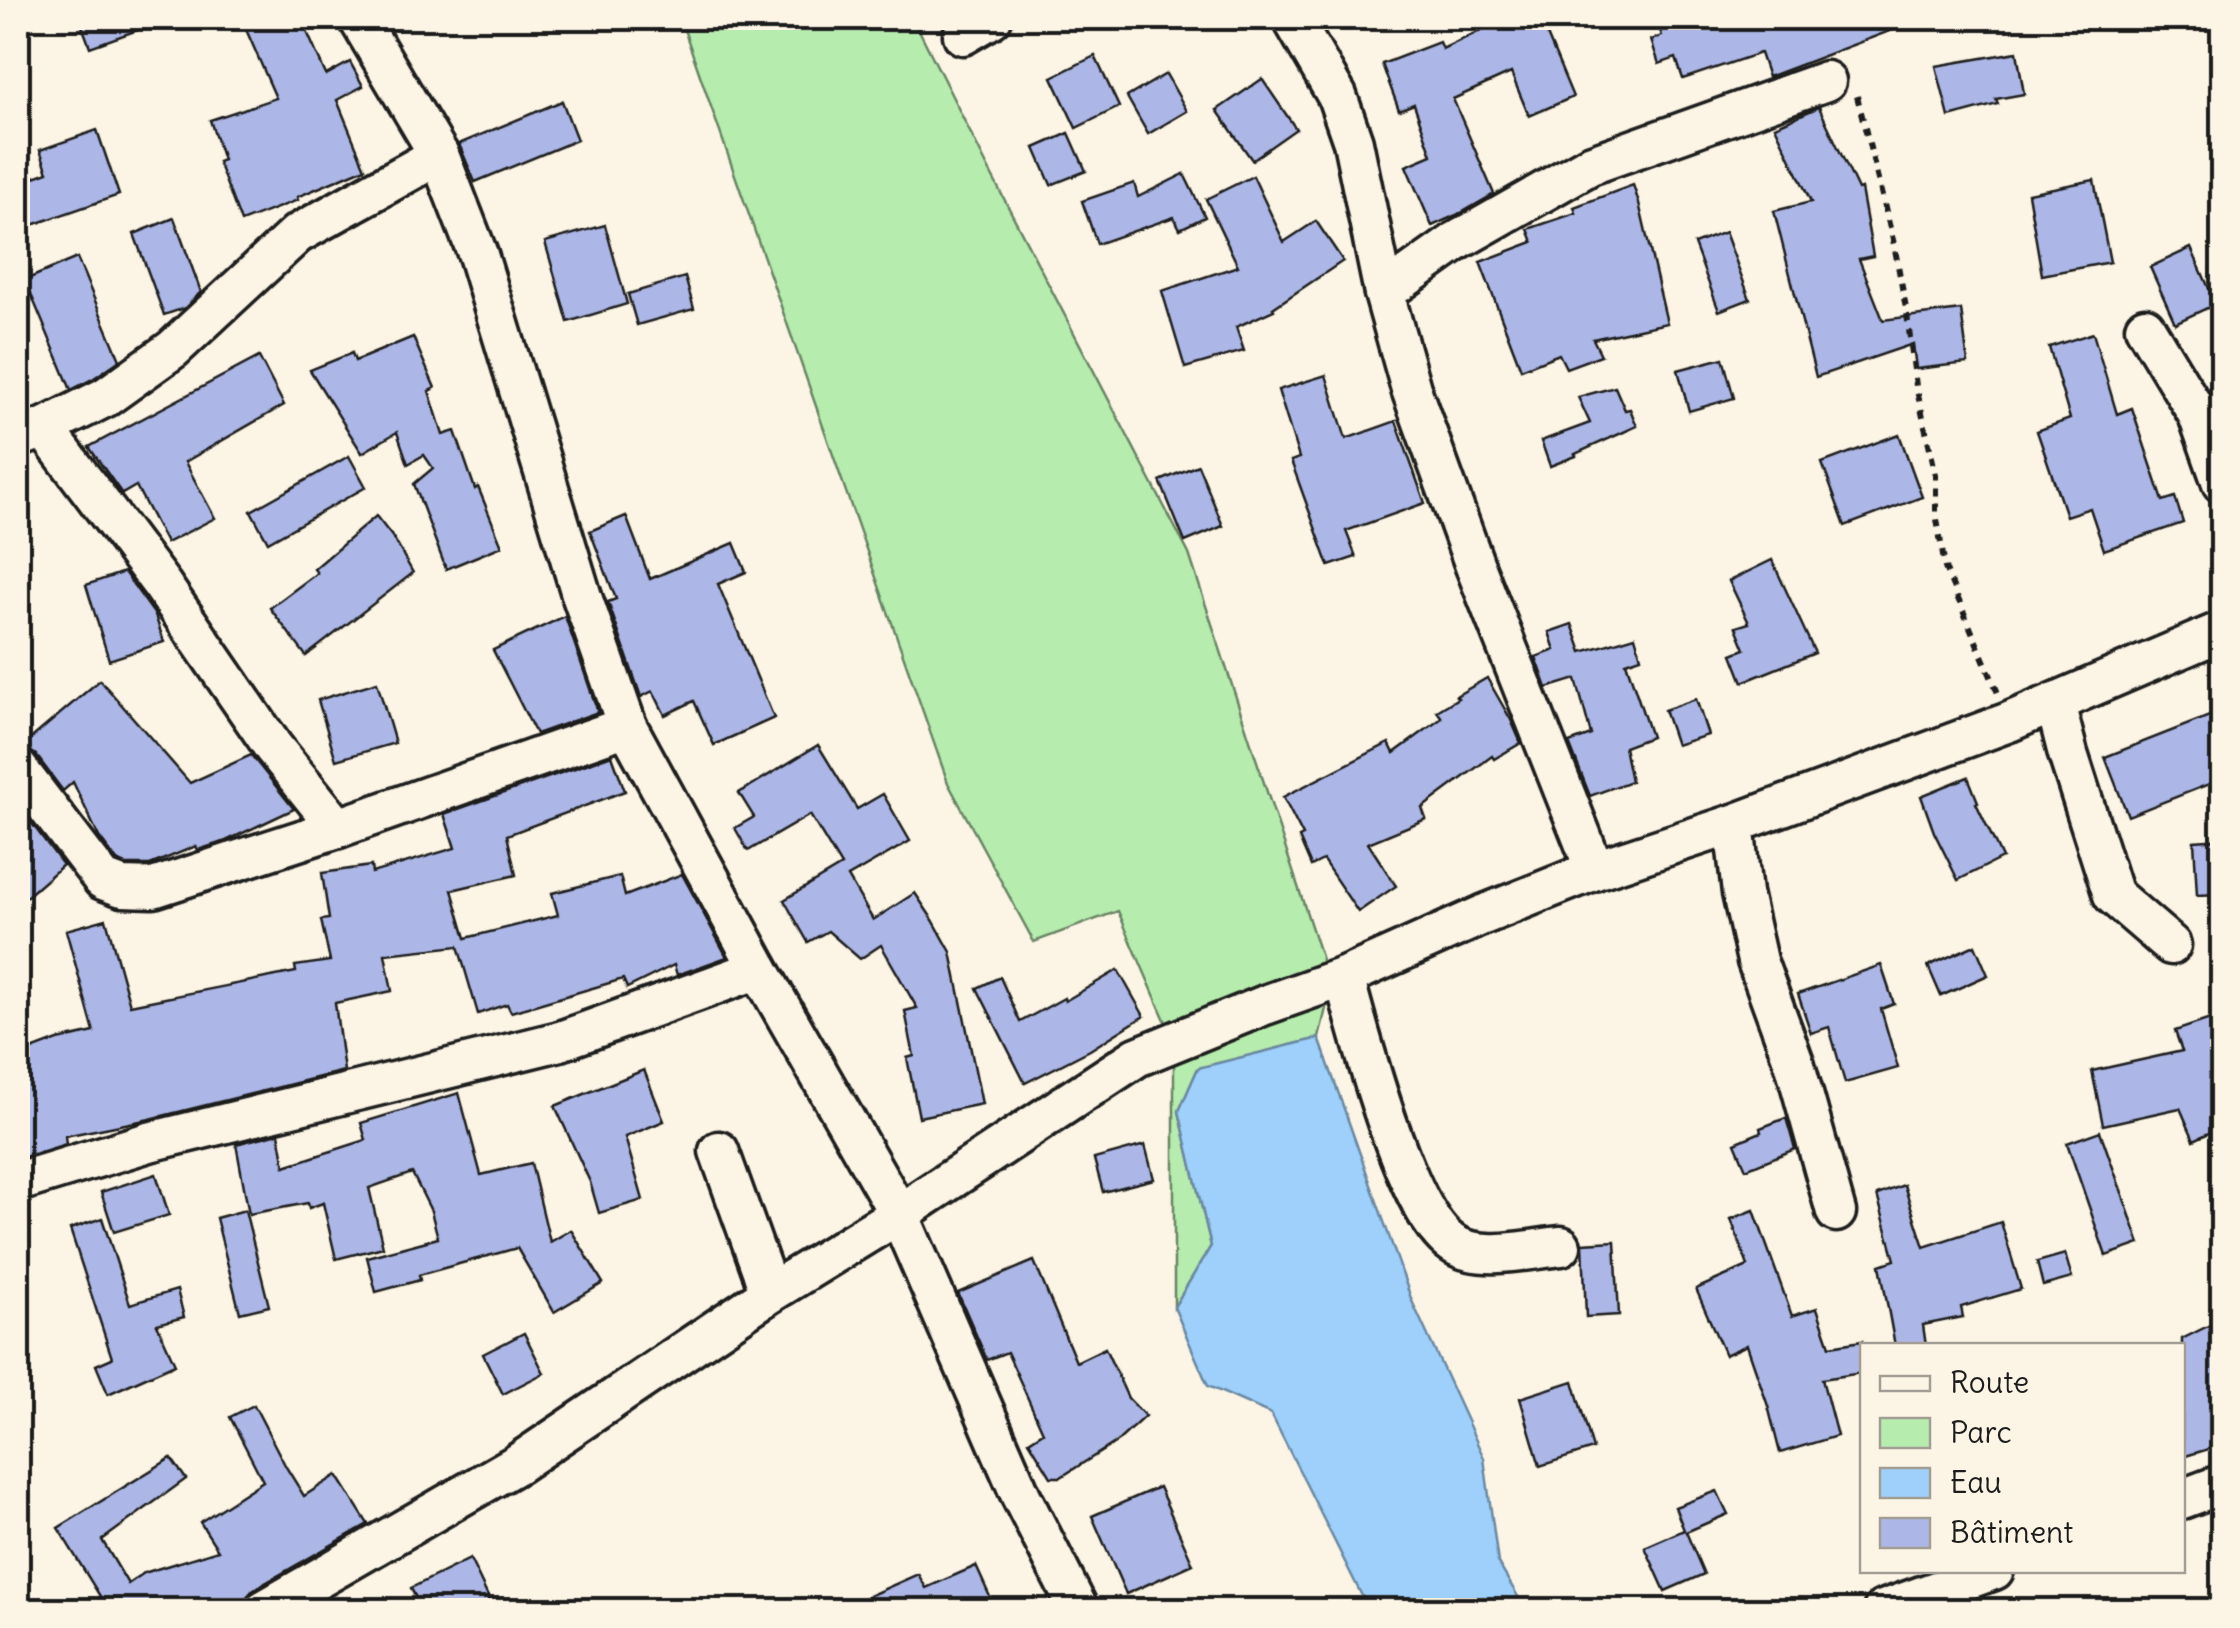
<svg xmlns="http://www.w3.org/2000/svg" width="2240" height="1628" font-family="Delius,sans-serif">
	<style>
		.green { fill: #b6ecae; stroke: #698465; stroke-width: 2.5 }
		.water { fill: #9ed0fb; stroke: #6a88a2; stroke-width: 2.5 }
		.building { fill: #acb7e7; stroke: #1c1c1c; stroke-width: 2.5 }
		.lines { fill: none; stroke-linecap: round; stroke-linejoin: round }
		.minor-casing { stroke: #1c1c1c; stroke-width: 45 }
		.path { stroke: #1c1c1c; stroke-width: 6; stroke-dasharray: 8 8; stroke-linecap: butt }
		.minor { stroke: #fcf5e5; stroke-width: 38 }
	</style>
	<rect width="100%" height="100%" fill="#fcf5e5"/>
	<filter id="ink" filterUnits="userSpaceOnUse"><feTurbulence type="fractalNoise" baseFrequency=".01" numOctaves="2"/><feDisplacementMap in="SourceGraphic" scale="20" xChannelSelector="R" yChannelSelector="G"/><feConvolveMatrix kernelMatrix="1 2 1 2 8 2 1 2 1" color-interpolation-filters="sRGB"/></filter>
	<g filter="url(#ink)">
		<!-- green -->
		<polygon class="green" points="680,18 913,18 987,166 1189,554 1331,987 1319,1038 1198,1068 1179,1111 1211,1246 1174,1307 1174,1041 1118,911 1034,942 948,783"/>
		<!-- water -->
		<polygon class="water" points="1319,1038 1412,1301 1484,1458 1498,1563 1526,1610 1369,1610 1271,1414 1208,1386 1174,1307 1211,1246 1179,1111 1198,1068"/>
		<!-- building -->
		<g class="building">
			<polygon points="79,18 163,18 163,21 90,47"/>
			<polygon points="241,18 301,18 326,75 350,62 363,86 337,100 365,168 297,197 298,200 241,222 218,162 223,160 210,120 276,98"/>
			<polygon points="1487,18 1540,18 1573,97 1529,116 1511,73 1453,99 1494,194 1461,213 1432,226 1406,166 1432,155 1414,104 1399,110 1382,64 1439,42 1442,49 1491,26"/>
			<polygon points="1656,18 1919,18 1919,20 1768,77 1760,53 1683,79 1676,58 1659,64 1651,40 1662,36"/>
			<polygon points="2017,52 2024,94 1996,99 1998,104 1949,117 1936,66"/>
			<polygon points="1095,56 1119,107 1076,128 1052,77"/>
			<polygon points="1166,74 1187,111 1148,134 1127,97"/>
			<polygon points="1262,79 1296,129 1252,160 1217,110"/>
			<polygon points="562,101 577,140 475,182 459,144"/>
			<polygon points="1819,107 1858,190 1861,189 1873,256 1859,259 1883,320 1961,310 1968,363 1916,369 1913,344 1816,377 1774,211 1811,202 1775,126"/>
			<polygon points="97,130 119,195 24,228 18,208 18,183 48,172 40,150"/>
			<polygon points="1069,133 1086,171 1051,185 1035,148"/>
			<polygon points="1184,174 1205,217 1180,229 1174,217 1097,244 1082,201 1134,183 1138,197"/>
			<polygon points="1253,176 1284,242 1316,221 1343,261 1273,308 1274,310 1236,327 1244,351 1185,368 1162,291 1238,266 1206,199"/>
			<polygon points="2094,180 2110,262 2042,275 2028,193"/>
			<polygon points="1633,185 1639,203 1667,323 1593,339 1601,355 1566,368 1559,354 1521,369 1480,262 1533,242 1528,229 1576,213 1574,207"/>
			<polygon points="174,218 201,292 185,308 164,315 134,234"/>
			<polygon points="605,225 627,304 568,322 545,242"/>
			<polygon points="1725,232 1750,299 1719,311 1694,244"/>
			<polygon points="2191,248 2216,304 2175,323 2150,267"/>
			<polygon points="77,258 120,360 94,378 71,390 25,280"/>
			<polygon points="685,277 694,309 637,325 628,294"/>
			<polygon points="2093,333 2117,414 2132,408 2163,501 2175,497 2183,523 2104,550 2090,508 2066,516 2037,431 2070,419 2049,347"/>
			<polygon points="413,337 435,388 429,391 443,435 455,431 475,489 478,487 502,546 446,569 414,484 433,468 424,455 408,464 397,432 362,453 310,370 352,353 355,361"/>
			<polygon points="259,357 284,405 185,462 215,518 166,543 136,486 122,494 89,447"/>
			<polygon points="1723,358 1734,398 1689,411 1678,370"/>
			<polygon points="1326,375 1346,439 1396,421 1425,503 1346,531 1356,557 1329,566 1291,461 1299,458 1278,390"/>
			<polygon points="1615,387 1625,410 1630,409 1637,426 1575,454 1576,456 1550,466 1541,441 1590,423 1578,397"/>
			<polygon points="1899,434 1922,497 1845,526 1822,463"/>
			<polygon points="349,456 366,487 268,542 251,511"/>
			<polygon points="1198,465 1223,526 1185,542 1160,481"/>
			<polygon points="376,516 394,539 413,573 306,656 270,608 317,573 314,569"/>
			<polygon points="626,516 650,579 734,543 746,572 718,584 774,718 714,745 694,701 665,715 653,691 641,697 608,602 616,599 590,531"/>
			<polygon points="1772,560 1815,653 1743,682 1732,654 1745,649 1736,627 1749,623 1729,581"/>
			<polygon points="124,572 155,615 164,642 109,660 86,585"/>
			<polygon points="565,616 598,712 536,734 493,650"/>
			<polygon points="1572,624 1582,652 1635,636 1641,657 1626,662 1651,737 1624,747 1631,781 1590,796 1569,743 1591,735 1576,679 1547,688 1536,657 1555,650 1549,632"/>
			<polygon points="1487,678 1511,720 1521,743 1494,759 1492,756 1422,808 1426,819 1368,843 1396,886 1358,912 1323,860 1311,866 1299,838 1303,836 1283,797 1389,743 1394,753 1442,718 1437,711 1458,698 1456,696"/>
			<polygon points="100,680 190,783 251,755 294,809 226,841 198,850 196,846 150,865 126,865 117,861 99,837 73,782 63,791 36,755 27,749 21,747"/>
			<polygon points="377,682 395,743 336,760 318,700"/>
			<polygon points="1696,699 1708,735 1676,745 1664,710"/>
			<polygon points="2222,711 2222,779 2128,816 2105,757"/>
			<polygon points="818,745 857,809 883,794 910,841 848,877 873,920 915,893 933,920 951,952 982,1104 919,1117 907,1058 914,1056 905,1011 917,1008 881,945 860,959 828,931 808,942 784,900 841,866 810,815 748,851 735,828 754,817 739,793"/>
			<polygon points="612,755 625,791 507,835 516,875 452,890 466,938 558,915 552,893 620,876 625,896 682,874 727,957 677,975 674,965 627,988 623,979 511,1012 507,1004 478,1014 458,946 385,954 392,991 335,1003 344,1071 150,1119 65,1136 66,1144 18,1159 18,1055 58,1040 94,1032 66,930 106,919 130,1005 296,972 295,966 330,961 321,920 329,919 322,873 371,866 372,873 455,848 444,814"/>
			<polygon points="1968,777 1978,802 1976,803 2002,858 1958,880 1934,832 1921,796"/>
			<polygon points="18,805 63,865 18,904"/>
			<polygon points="2222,839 2222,894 2197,895 2194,841"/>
			<polygon points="1975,945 1988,975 1941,996 1928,966"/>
			<polygon points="1881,965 1894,1004 1881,1009 1898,1068 1845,1083 1829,1027 1811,1033 1798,994"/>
			<polygon points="1118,970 1144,1016 1090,1050 1025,1083 977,988 1000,977 1020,1022 1064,998 1065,1001"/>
			<polygon points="2222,1015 2222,1127 2194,1140 2180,1108 2103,1125 2092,1071 2182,1051 2175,1031"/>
			<polygon points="644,1070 664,1121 625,1137 643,1200 599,1213 590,1182 555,1106"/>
			<polygon points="459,1093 481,1175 531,1163 550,1242 571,1230 603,1283 554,1312 517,1248 419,1275 420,1280 376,1292 367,1257 438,1238 431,1211 412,1173 369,1188 383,1247 336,1259 323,1203 309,1208 308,1203 249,1214 236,1144 279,1133 285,1166 366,1140 361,1123"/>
			<polygon points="1786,1118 1795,1149 1746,1169 1735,1143 1761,1132 1760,1128"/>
			<polygon points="2100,1131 2140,1244 2106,1256 2067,1143"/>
			<polygon points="1145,1145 1154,1179 1103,1192 1094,1159"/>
			<polygon points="156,1174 169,1215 114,1232 101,1192"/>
			<polygon points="1904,1185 1924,1247 2001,1222 2021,1289 1961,1307 1963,1317 1923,1325 1926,1346 1895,1346 1880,1265 1895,1260 1877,1195"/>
			<polygon points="245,1210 269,1306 240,1313 216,1218"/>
			<polygon points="1754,1210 1792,1316 1817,1308 1830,1346 1862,1341 1862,1373 1822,1379 1837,1436 1780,1453 1768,1406 1747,1345 1725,1355 1696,1289 1748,1266 1731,1219"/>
			<polygon points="102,1218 130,1304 177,1290 184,1317 157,1324 175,1364 108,1394 96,1365 112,1358 70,1229"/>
			<polygon points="1615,1241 1619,1315 1586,1317 1583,1243"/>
			<polygon points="2065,1254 2072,1278 2043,1286 2037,1262"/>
			<polygon points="1034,1261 1076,1362 1105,1348 1128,1398 1145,1416 1118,1441 1061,1477 1051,1477 1029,1441 1043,1432 1007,1352 987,1360 958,1293"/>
			<polygon points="2222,1319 2222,1445 2182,1457 2182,1339"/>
			<polygon points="524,1333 544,1373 503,1394 483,1354"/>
			<polygon points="1573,1381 1593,1449 1540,1466 1520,1398"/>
			<polygon points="254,1405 286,1467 304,1496 337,1475 368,1524 253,1590 244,1600 242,1610 88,1610 103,1601 58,1528 171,1458 186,1479 102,1540 128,1584 144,1573 218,1550 200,1522 263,1481 230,1417"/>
			<polygon points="1159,1487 1193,1564 1126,1594 1092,1516"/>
			<polygon points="1717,1491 1728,1514 1686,1532 1704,1574 1665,1591 1645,1547 1684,1530 1675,1507"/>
			<polygon points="470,1559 490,1601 472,1610 422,1610 411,1588"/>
			<polygon points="976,1566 991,1599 966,1610 837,1610 918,1574 926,1588"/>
		</g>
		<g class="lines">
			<defs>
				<g id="minor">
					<polyline points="358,18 439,155 478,255 582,597 627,726 759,969 899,1214 1021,1496 1079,1610"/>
					<polyline points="1292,18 1337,96 1353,142 1384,293 1411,389 1475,566 1595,870"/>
					<polyline points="963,35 992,18"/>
					<polyline points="1384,293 1457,241 1590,165 1826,81"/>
					<polyline points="2145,327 2198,415 2222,483"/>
					<polyline points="44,428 162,585 273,747 338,828 627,726"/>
					<polyline points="18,438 44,428 106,397 173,349 297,234 439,155"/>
					<polyline points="2055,703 2068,754 2113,895 2171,945"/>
					<polyline points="18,769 103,880 122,887 153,888 338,828"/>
					<polyline points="1734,824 1742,893 1757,961 1795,1065 1836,1212"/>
					<path d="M1344,977c16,58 62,240 111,268 26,16 76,4 106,1"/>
					<polyline points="719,1151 770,1293"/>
					<polyline points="18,1182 149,1142 560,1041 759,969"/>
					<polyline points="2182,1499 2222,1484"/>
					<polyline points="264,1610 517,1464 770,1293 899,1214 1137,1057 1265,1005 1344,977 1483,915 1595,870 1734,824 2009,722 2222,631"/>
					<polyline points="1883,1610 1994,1570"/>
				</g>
			</defs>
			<!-- minor casing -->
			<use href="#minor" class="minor-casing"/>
			<!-- path -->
			<polyline class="path" points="1857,96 1894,244 1907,314 1916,386 1936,475 1936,513 1945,568 1998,693"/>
			<!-- minor -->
			<use href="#minor" class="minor"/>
		</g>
	</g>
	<!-- margin -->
	<rect width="2240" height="1628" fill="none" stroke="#fcf5e5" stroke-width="60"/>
	<rect x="30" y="30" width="2180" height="1568" fill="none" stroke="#1c1c1c" stroke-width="4" filter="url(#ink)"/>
	<!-- legend -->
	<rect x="1860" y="1343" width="325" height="230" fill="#fcf5e5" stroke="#a29e95" stroke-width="2.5"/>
	<rect x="1880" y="1376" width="50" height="15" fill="#fcf5e5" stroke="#a29e95" stroke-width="2.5"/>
	<text x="1950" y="1393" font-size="30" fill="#1c1c1c">Route</text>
	<rect x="1880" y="1418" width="50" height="30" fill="#b6ecae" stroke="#a29e95" stroke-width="2.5"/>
	<text x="1950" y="1443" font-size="30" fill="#1c1c1c">Parc</text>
	<rect x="1880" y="1468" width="50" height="30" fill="#9ed0fb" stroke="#a29e95" stroke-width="2.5"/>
	<text x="1950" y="1493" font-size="30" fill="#1c1c1c">Eau</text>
	<rect x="1880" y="1518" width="50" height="30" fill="#acb7e7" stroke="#a29e95" stroke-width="2.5"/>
	<text x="1950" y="1543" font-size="30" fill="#1c1c1c">Bâtiment</text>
</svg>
